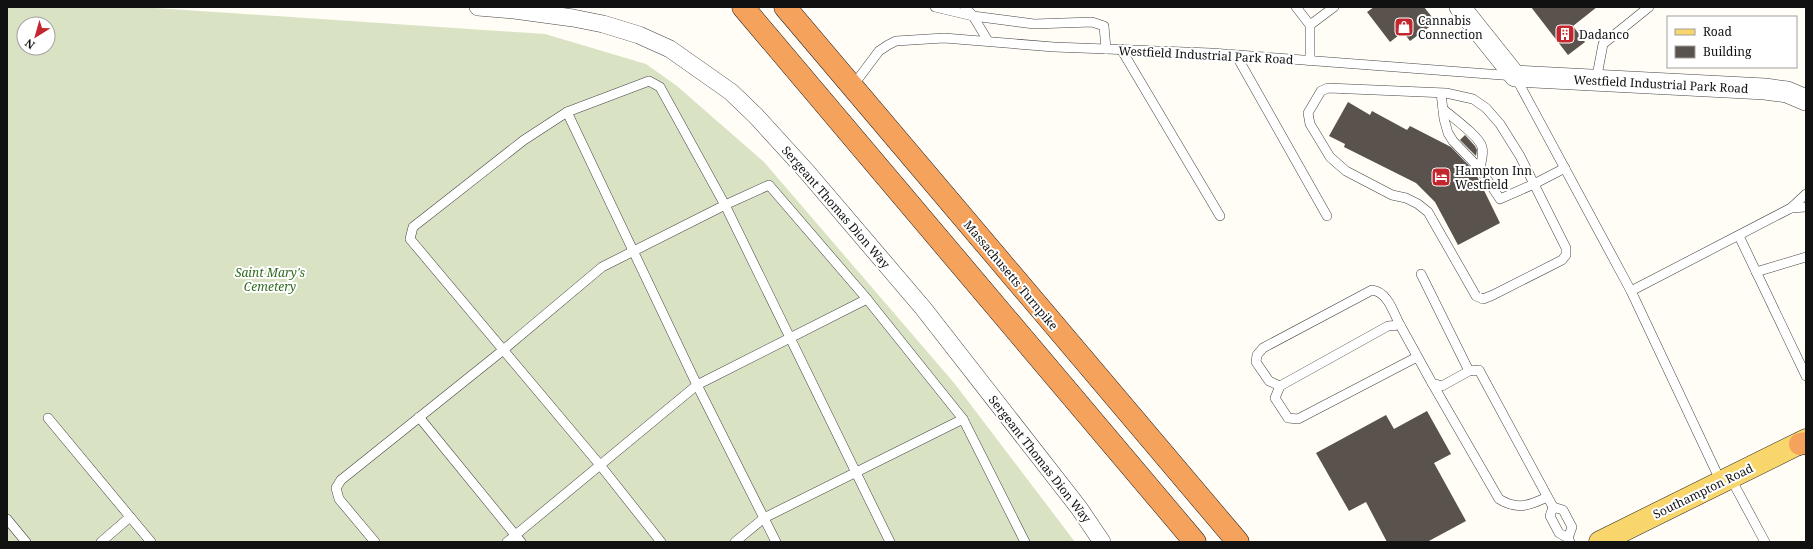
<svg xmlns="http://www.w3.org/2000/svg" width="1813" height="549" font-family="'Noto Serif',serif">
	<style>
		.cemetery { fill: #d9e3c4; fill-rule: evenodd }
		.building { fill: #5a524d }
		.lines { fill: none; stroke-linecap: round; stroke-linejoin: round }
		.service-casing { stroke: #444; stroke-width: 10 }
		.minor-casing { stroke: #444; stroke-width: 18 }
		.tertiary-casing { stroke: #444; stroke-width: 22 }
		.primary-casing { stroke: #222; stroke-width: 23 }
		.motorway-casing { stroke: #222; stroke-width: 23 }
		.service { stroke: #fff; stroke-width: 9 }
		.minor { stroke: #fff; stroke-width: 17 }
		.tertiary { stroke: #fff; stroke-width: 21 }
		.primary { stroke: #f9d66b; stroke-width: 22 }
		.motorway { stroke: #f5a25d; stroke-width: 22 }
		.labels { text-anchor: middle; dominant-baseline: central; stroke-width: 4; stroke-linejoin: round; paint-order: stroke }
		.poi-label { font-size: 12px; fill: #111; stroke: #fff; text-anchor: start }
		.street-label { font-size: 12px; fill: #111; stroke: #fff }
		.park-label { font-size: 12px; font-style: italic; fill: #2f6b1f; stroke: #fff }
	</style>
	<rect width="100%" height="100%" fill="#fffdf5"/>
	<!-- cemetery -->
	<path class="cemetery" d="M7,7h133l405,27 101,30 31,22 87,76 191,222 120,158h-1068zM24,24h24v24h-24z"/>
	<!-- building -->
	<g class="building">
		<polygon points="1374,7 1424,7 1436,22 1410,41 1403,32 1390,42 1367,12"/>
		<polygon points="1531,7 1597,7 1573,26 1585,42 1568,55"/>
		<polygon points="1348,102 1370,115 1372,111 1407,130 1410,126 1451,147 1475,172 1500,223 1458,245 1435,202 1416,183 1344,147 1345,144 1329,136"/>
		<polygon points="1465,135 1475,146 1477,150 1476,156 1460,140"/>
		<polygon points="1427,411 1451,454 1434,463 1466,521 1427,542 1387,542 1366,502 1349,511 1316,453 1386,415 1394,429"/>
	</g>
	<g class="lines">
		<defs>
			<g id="service">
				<polyline points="935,7 973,16 1034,24 1092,22 1104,26 1106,49"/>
				<polyline points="965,7 973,16 988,41"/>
				<polyline points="1296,7 1310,25 1310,61"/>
				<polyline points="1310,25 1334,7"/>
				<polyline points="1121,49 1220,216"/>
				<polyline points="1236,55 1327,216"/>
				<polyline points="1596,81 1603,44 1649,7"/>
				<polyline points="852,87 879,51 888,45 896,41 944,38 1054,47 1211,53 1515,76 1631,291 1721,482"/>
				<polyline points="1441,93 1444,119 1448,133 1453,141 1480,169 1500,199 1534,184 1566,248 1566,255 1562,260 1493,295 1483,299 1476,296 1428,212 1418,204 1406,198 1392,195 1346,171 1330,157 1310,124 1308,113 1321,91 1328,88 1446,93 1473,99 1486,108 1500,124 1520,156 1534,184 1565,168"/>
				<path d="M1443,109c9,8 36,27 39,38 2,7 -1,14 -2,22"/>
				<polyline points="567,112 697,385 776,542"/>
				<polyline points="1791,208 1806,207"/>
				<polyline points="1739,236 1806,376"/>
				<polyline points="1756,272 1806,257"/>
				<polyline points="1421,274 1469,371"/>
				<polyline points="1631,291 1791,208 1806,194"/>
				<polyline points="1417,357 1298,419 1288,418 1275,398 1280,386 1388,326 1400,325 1432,383 1442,386 1469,371 1479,370 1553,507"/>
				<path d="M1432,383l67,116c18,11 30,7 48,-2"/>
				<path d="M1280,386l-11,-5 -13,-19 1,-7 6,-7 109,-58c16,2 21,22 28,35"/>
				<polyline points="419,417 521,542"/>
				<polyline points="48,418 151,542"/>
				<polyline points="1730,477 1765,542"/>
				<polyline points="7,519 26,542"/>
				<polyline points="1568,538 1572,527 1563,510 1553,507 1550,516 1559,533 1568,538 1570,542"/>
				<polyline points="101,542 130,517"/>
				<polyline points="375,542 339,499 336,488 341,480 502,351 602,267 725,205 769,185 867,299 963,419 1025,542"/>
				<polyline points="507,542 697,385 867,299"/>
				<polyline points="661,542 600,465 410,239 413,227 524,140 567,112 649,81 660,87 725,205 890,542"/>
				<polyline points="735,542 764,518 963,419"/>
			</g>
			<polyline id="minor" points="478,7 514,10 573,18 603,24 639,35 670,49 731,92 756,116 807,172 923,308 1079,508 1102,542"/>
			<polyline id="tertiary" points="1460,7 1515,76 1765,89 1787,92 1806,100"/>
			<polyline id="primary" points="1600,542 1806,440"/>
			<g id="motorway">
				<polyline points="743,7 1195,542"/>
				<polyline points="785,7 1238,542"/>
				<polyline points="1800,444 1806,443"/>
			</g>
		</defs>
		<!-- service casing -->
		<use href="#service" class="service-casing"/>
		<!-- minor casing -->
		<use href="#minor" class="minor-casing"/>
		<!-- tertiary casing -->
		<use href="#tertiary" class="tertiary-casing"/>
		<!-- primary casing -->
		<use href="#primary" class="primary-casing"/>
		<!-- motorway casing -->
		<use href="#motorway" class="motorway-casing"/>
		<!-- service -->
		<use href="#service" class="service"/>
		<!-- minor -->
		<use href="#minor" class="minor"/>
		<!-- tertiary -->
		<use href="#tertiary" class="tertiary"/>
		<!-- primary -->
		<use href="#primary" class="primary"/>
		<!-- motorway -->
		<use href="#motorway" class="motorway"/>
	</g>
	<!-- icons -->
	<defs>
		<symbol id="shop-square" viewBox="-11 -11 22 22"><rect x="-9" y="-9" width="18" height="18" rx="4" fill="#c4262e" stroke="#fff"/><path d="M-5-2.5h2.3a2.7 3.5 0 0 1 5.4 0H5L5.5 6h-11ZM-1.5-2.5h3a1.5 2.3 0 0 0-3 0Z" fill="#fff"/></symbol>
		<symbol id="building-square" viewBox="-11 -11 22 22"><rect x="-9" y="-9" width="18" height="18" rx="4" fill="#c4262e" stroke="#fff"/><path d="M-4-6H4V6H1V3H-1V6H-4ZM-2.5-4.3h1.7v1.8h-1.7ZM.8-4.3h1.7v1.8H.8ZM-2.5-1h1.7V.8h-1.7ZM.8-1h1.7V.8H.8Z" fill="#fff"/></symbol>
		<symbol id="hotel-square" viewBox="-11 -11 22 22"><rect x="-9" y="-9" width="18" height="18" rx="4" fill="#c4262e" stroke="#fff"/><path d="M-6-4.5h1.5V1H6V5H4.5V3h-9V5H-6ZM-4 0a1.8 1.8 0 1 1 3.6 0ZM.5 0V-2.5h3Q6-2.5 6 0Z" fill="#fff"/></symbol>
	</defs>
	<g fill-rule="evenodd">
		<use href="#shop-square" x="1393" y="16" width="22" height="22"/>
		<use href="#building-square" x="1554" y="23" width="22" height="22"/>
		<use href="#hotel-square" x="1430" y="166" width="22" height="22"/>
	</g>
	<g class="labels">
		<!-- poi labels -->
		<g class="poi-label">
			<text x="1418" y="20">Cannabis<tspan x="1418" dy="14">Connection</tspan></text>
			<text x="1579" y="34">Dadanco</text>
			<text x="1455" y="170">Hampton Inn<tspan x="1455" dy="14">Westfield</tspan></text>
		</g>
		<!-- street labels -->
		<g class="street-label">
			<text transform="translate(1206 55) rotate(3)">Westfield Industrial Park Road</text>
			<text transform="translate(1661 84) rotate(3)">Westfield Industrial Park Road</text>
			<text transform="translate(836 207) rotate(49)">Sergeant Thomas Dion Way</text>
			<text transform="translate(1011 275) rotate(50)">Massachusetts Turnpike</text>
			<text transform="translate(1040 459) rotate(52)">Sergeant Thomas Dion Way</text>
			<text transform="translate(1703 491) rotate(-26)">Southampton Road</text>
		</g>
		<!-- park labels -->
		<g class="park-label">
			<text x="270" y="272">Saint Mary's<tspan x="270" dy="14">Cemetery</tspan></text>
		</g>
	</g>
	<!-- border -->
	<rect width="1813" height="549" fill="none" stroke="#111111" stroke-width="16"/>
	<!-- legend -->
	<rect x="1667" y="16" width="130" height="52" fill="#ffffff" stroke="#a0a0a0"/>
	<rect x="1675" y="29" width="20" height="6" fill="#f9d66b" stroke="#a0a0a0"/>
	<text x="1703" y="36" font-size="12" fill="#111111">Road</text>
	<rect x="1675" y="46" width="20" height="12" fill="#5a524d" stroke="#a0a0a0"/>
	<text x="1703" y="56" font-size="12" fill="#111111">Building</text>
	<!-- north arrow -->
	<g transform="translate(36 36) rotate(217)"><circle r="19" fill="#ffffff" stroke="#a0a0a0"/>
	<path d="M0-3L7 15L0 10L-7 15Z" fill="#c4262e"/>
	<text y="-6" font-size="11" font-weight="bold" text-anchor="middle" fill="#111111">N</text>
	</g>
</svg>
